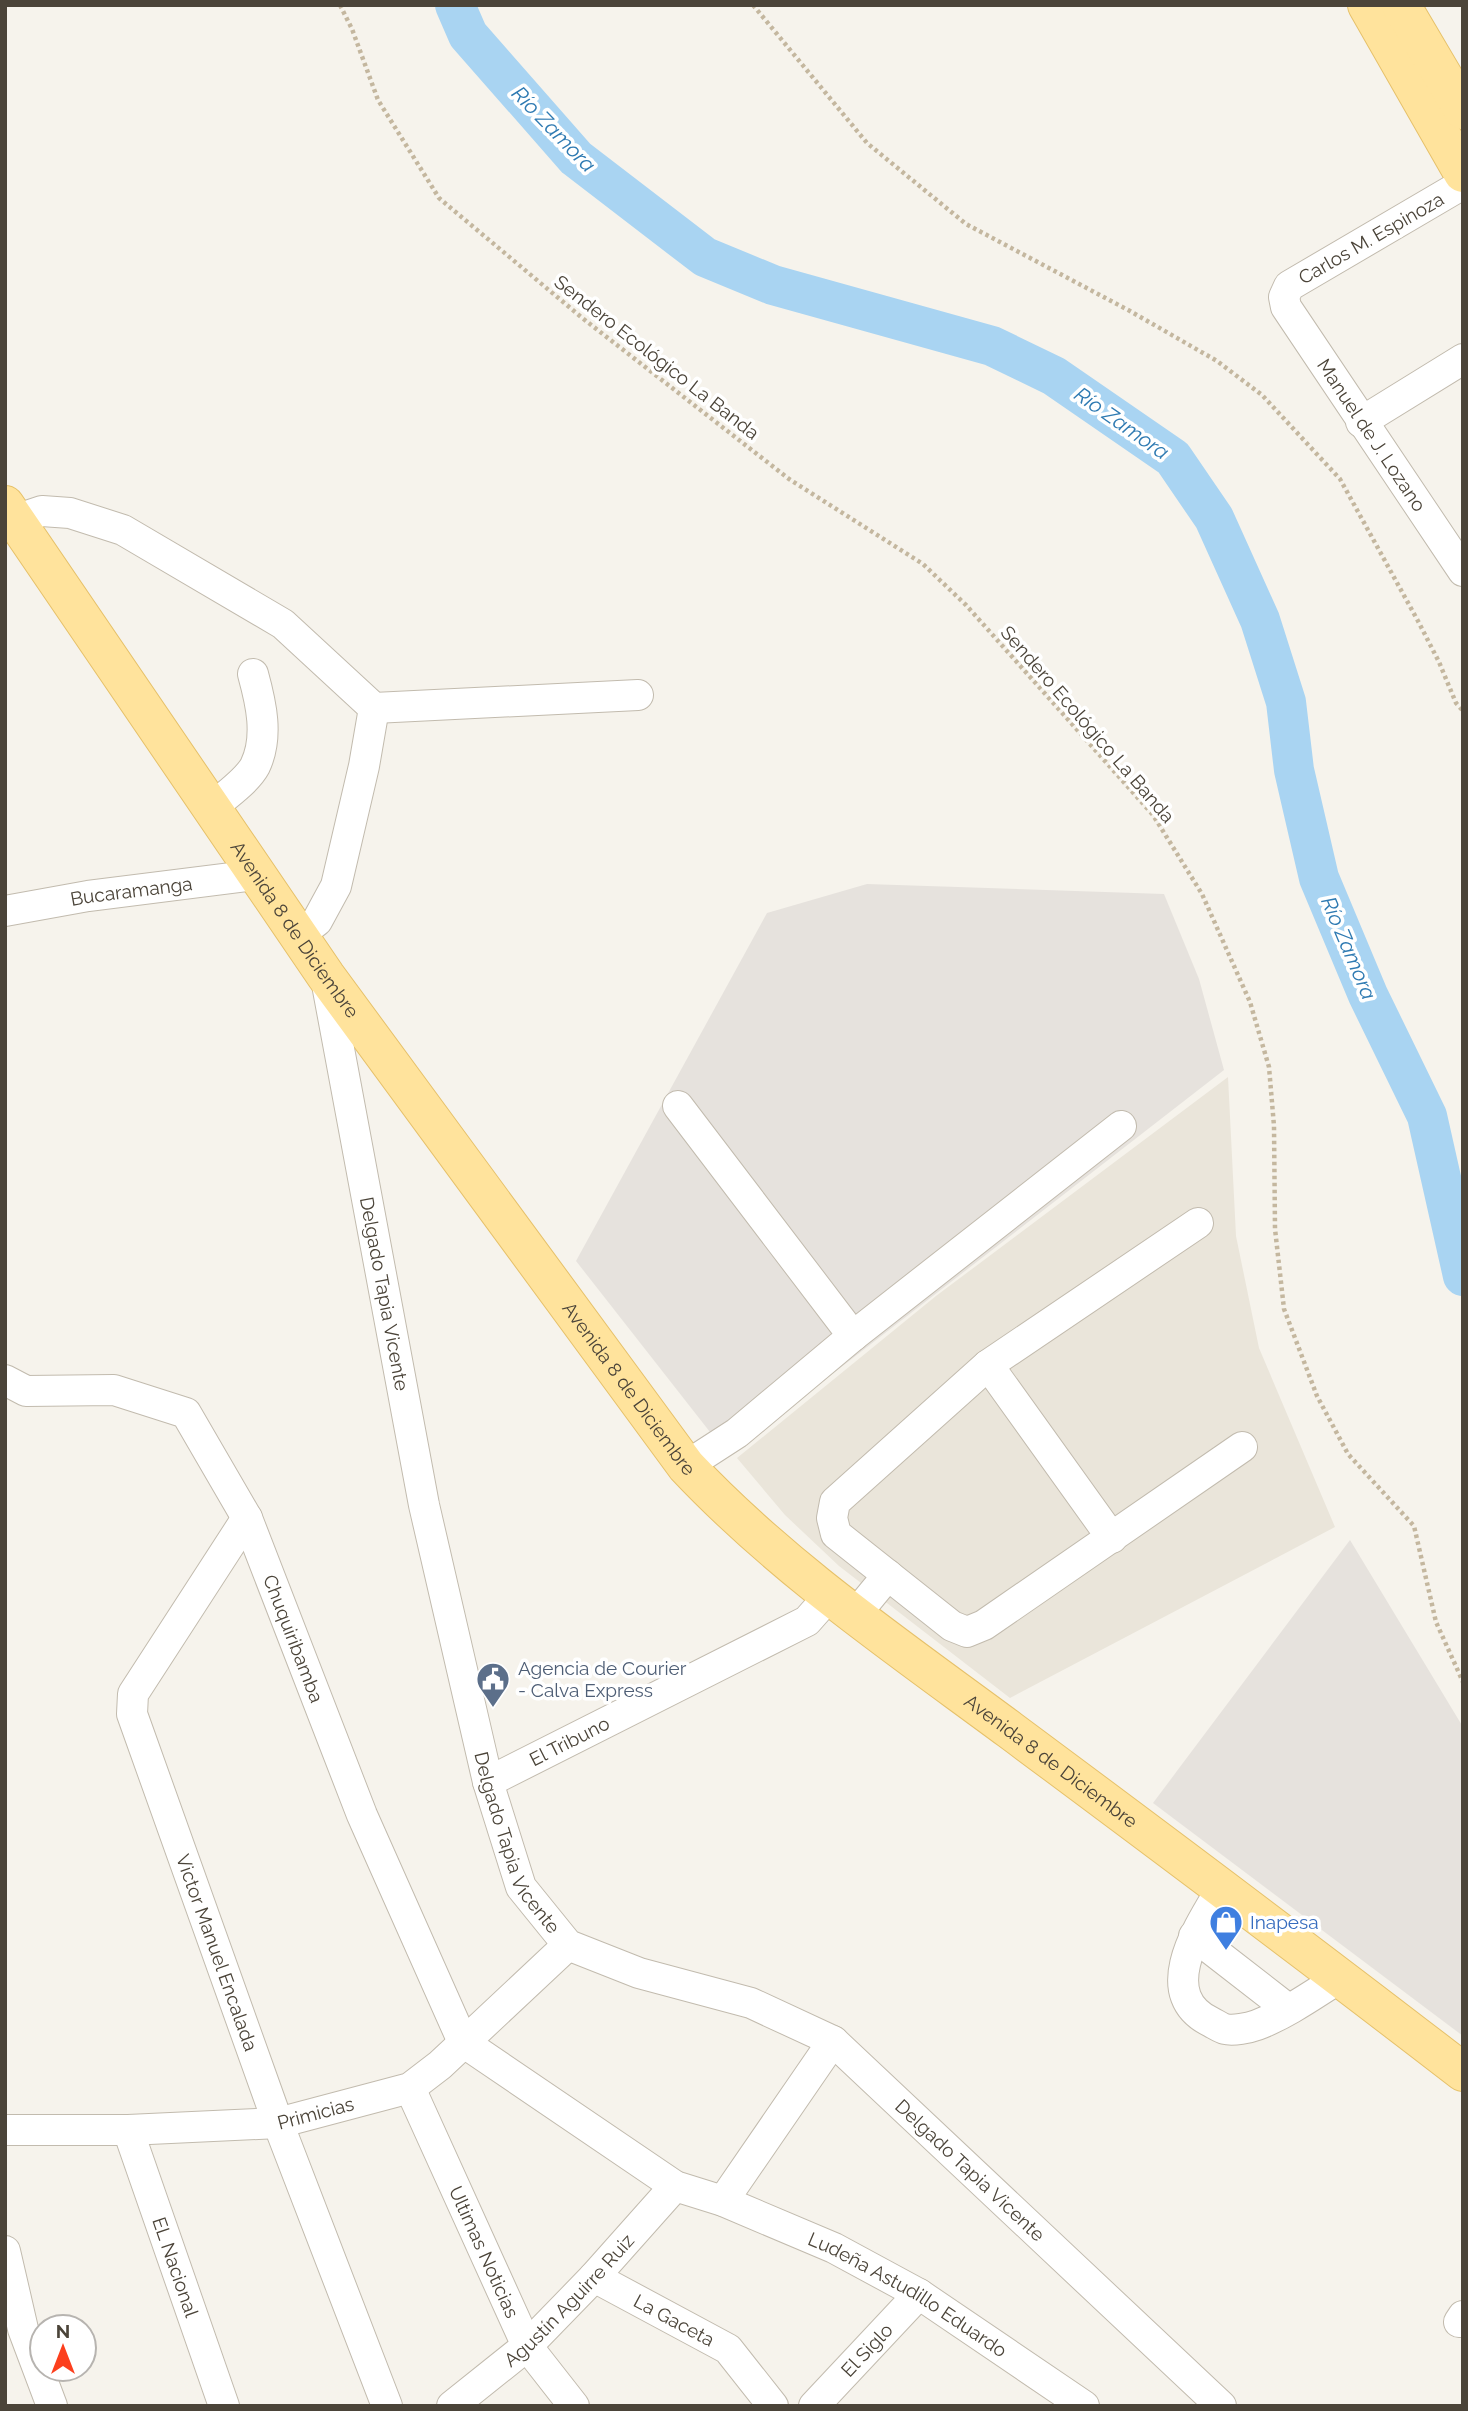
<svg xmlns="http://www.w3.org/2000/svg" width="1468" height="2411" font-family="Raleway,sans-serif">
	<style>
		.residential { fill: #eae5da }
		.industrial { fill: #e6e2dd }
		.lines { fill: none; stroke-linecap: round; stroke-linejoin: round }
		.river { stroke: #a9d4f2; stroke-width: 40 }
		.minor-casing { stroke: #c2bbae; stroke-width: 32 }
		.major-casing { stroke: #e6c16a; stroke-width: 40 }
		.path { stroke: #c4b79f; stroke-width: 4.5; stroke-dasharray: 3.5 3.5; stroke-linecap: butt }
		.minor { stroke: #fff; stroke-width: 30 }
		.major { stroke: #ffe39c; stroke-width: 38 }
		.labels { text-anchor: middle; dominant-baseline: central; stroke-width: 7; stroke-linejoin: round; paint-order: stroke }
		.street-label { font-size: 19px; fill: #4b4439; stroke: #fff }
		.service-label { font-size: 19px; fill: #4e5e75; stroke: #fff; text-anchor: start }
		.shop-label { font-size: 19px; fill: #366cbe; stroke: #fff; text-anchor: start }
		.water-label { font-size: 21px; font-style: italic; fill: #2e7ab2; stroke: #fff }
	</style>
	<rect width="100%" height="100%" fill="#f6f3ec"/>
	<!-- residential -->
	<polygon class="residential" points="1228,1077 1236,1236 1259,1348 1335,1527 1010,1698 839,1566 785,1515 737,1458 936,1296"/>
	<!-- industrial -->
	<g class="industrial">
		<polygon points="867,884 1164,894 1199,979 1224,1070 728,1455 576,1261 767,913"/>
		<polygon points="1350,1540 1463,1727 1463,2036 1153,1803"/>
	</g>
	<g class="lines">
		<!-- river -->
		<polyline class="river" points="455,5 468,35 576,158 705,257 773,285 992,346 1054,376 1173,458 1214,518 1260,620 1286,702 1294,770 1319,878 1368,995 1427,1116 1463,1276"/>
		<defs>
			<g id="minor">
				<path id="s1" d="M1463,184l-174,102 -5,11 2,10 177,264"/>
				<polyline points="1361,422 1463,359"/>
				<polyline points="15,520 42,511 70,513 123,530 283,624 374,708 638,695"/>
				<path d="M211,808c13,-11 36,-27 44,-42 14,-29 6,-63 -2,-92"/>
				<path id="s2" d="M5,911l83,-15 168,-21"/>
				<polyline points="299,935 317,921 336,886 364,766 374,708"/>
				<path id="s3" d="M326,979l98,526 64,277 33,105 47,58 71,28 112,30 82,38 388,365"/>
				<polyline points="678,1106 853,1336"/>
				<polyline points="1198,1223 988,1365 835,1502 832,1518 836,1534 952,1626 967,1632 984,1625 1242,1447"/>
				<polyline points="988,1365 1112,1538"/>
				<path id="s4" d="M5,1380l21,11 88,-1 72,23 61,105 115,297 101,227"/>
				<polyline points="686,1466 737,1433 853,1336 1121,1126"/>
				<path id="s5" d="M247,1518l-114,176 -1,20 146,409 109,283"/>
				<polyline points="855,1615 888,1575"/>
				<path id="s6" d="M488,1782l319,-161 23,-26"/>
				<path d="M1222,1888c-22,37 -69,106 -11,134 4,2 10,6 14,7 8,2 24,-1 32,-4 29,-11 57,-31 84,-48"/>
				<polyline points="1194,1936 1288,2009"/>
				<path id="s7" d="M463,2042l212,144 48,15 111,47 85,46 165,112"/>
				<path id="s8" d="M410,2088l117,258 47,60"/>
				<path id="s9" d="M5,2130h123l150,-7 132,-35 30,-23 128,-120"/>
				<path id="s10" d="M128,2130l96,276"/>
				<polyline points="723,2201 833,2041"/>
				<polyline points="5,2251 23,2329 52,2406"/>
				<path id="s11" d="M594,2277l134,72 45,57"/>
				<polyline points="1459,2322 1463,2316"/>
				<path id="s12" d="M452,2406l75,-60 67,-69 81,-91"/>
				<path id="s13" d="M814,2406l105,-112"/>
			</g>
			<g id="major">
				<polyline points="1367,5 1463,173"/>
				<polyline points="1401,5 1463,110"/>
				<path id="s14" d="M5,505l321,471 360,490c96,102 212,181 324,264 152,113 303,226 453,342"/>
			</g>
		</defs>
		<!-- minor casing -->
		<use href="#minor" class="minor-casing"/>
		<!-- major casing -->
		<use href="#major" class="major-casing"/>
		<!-- path -->
		<g class="path">
			<polyline points="340,5 352,29 378,100 439,198 581,317 789,479 923,564 966,605 1153,815 1202,894 1250,1002 1269,1067 1274,1126 1275,1229 1284,1309 1317,1396 1348,1454 1414,1526 1436,1622 1463,1682"/>
			<polyline points="753,5 867,143 966,224 1130,311 1217,361 1262,395 1340,479 1418,621 1439,662 1456,703 1463,711"/>
		</g>
		<!-- minor -->
		<use href="#minor" class="minor"/>
		<!-- major -->
		<use href="#major" class="major"/>
	</g>
	<!-- icons -->
	<defs>
		<symbol id="civic-pin" viewBox="-11 -11 22 30"><path d="M0 17L-7.5 6A9.5 9.5 0 1 1 7.5 6Z" fill="#5c6f8a" stroke="#fff"/><path d="M-.6-6.5H3V-4.5H.6V-3L4-1V1h2V6H-6V1h2V-1L-.6-3ZM-1.2 2.5V6h2.4V2.5Z" fill="#fff"/></symbol>
		<symbol id="shop-pin" viewBox="-11 -11 22 30"><path d="M0 17L-7.5 6A9.5 9.5 0 1 1 7.5 6Z" fill="#3f7fe0" stroke="#fff"/><path d="M-5-2.5h2.3a2.7 3.5 0 0 1 5.4 0H5L5.5 6h-11ZM-1.5-2.5h3a1.5 2.3 0 0 0-3 0Z" fill="#fff"/></symbol>
	</defs>
	<g fill-rule="evenodd">
		<use href="#civic-pin" x="474" y="1660" width="38" height="52"/>
		<use href="#shop-pin" x="1207" y="1903" width="38" height="52"/>
	</g>
	<g class="labels">
		<!-- street labels -->
		<g class="street-label">
			<text transform="translate(1371 238) rotate(-30)">Carlos M. Espinoza</text>
			<text transform="translate(657 357) rotate(38)">Sendero Ecológico La Banda</text>
			<text stroke="none"><textPath href="#s1" startOffset="378">Manuel de J. Lozano</textPath></text>
			<text transform="translate(1088 724) rotate(49)">Sendero Ecológico La Banda</text>
			<text stroke="none"><textPath href="#s2" startOffset="128">Bucaramanga</textPath></text>
			<text stroke="none"><textPath href="#s14" startOffset="514">Avenida 8 de Diciembre</textPath></text>
			<text stroke="none"><textPath href="#s3" startOffset="320">Delgado Tapia Vicente</textPath></text>
			<text stroke="none"><textPath href="#s14" startOffset="1082">Avenida 8 de Diciembre</textPath></text>
			<text stroke="none"><textPath href="#s4" startOffset="438">Chuquiribamba</textPath></text>
			<text stroke="none"><textPath href="#s6" startOffset="91">El Tribuno</textPath></text>
			<text stroke="none"><textPath href="#s14" startOffset="1648">Avenida 8 de Diciembre</textPath></text>
			<text stroke="none"><textPath href="#s3" startOffset="887">Delgado Tapia Vicente</textPath></text>
			<text stroke="none"><textPath href="#s5" startOffset="483">Victor Manuel Encalada</textPath></text>
			<text stroke="none"><textPath href="#s9" startOffset="312">Primicias</textPath></text>
			<text stroke="none"><textPath href="#s3" startOffset="1475">Delgado Tapia Vicente</textPath></text>
			<text stroke="none"><textPath href="#s8" startOffset="180">Ultimas Noticias</textPath></text>
			<text stroke="none"><textPath href="#s10" startOffset="145">EL Nacional</textPath></text>
			<text stroke="none"><textPath href="#s7" startOffset="514">Ludeña Astudillo Eduardo</textPath></text>
			<text stroke="none"><textPath href="#s12" startOffset="158">Agustín Aguirre Ruiz</textPath></text>
			<text stroke="none"><textPath href="#s11" startOffset="91">La Gaceta</textPath></text>
			<text stroke="none"><textPath href="#s13" startOffset="77">El Siglo</textPath></text>
		</g>
		<!-- service labels -->
		<g class="service-label">
			<text x="518" y="1668">Agencia de Courier<tspan x="518" dy="22">- Calva Express</tspan></text>
		</g>
		<!-- shop labels -->
		<g class="shop-label">
			<text x="1250" y="1922">Inapesa</text>
		</g>
		<!-- water labels -->
		<g class="water-label">
			<text transform="translate(554 129) rotate(46)">Río Zamora</text>
			<text transform="translate(1122 423) rotate(35)">Río Zamora</text>
			<text transform="translate(1349 948) rotate(67)">Río Zamora</text>
		</g>
	</g>
	<!-- border -->
	<rect width="1468" height="2411" fill="none" stroke="#4b4439" stroke-width="14"/>
	<!-- north arrow -->
	<g transform="translate(63 2348)"><circle r="33" fill="#ffffff" stroke="#b7b4b0" stroke-width="2"/>
	<path d="M0-5L12 26L0 18L-12 26Z" fill="#fc3f1d"/>
	<text y="-10" font-size="19" font-weight="bold" text-anchor="middle" fill="#4b4439">N</text>
	</g>
</svg>
